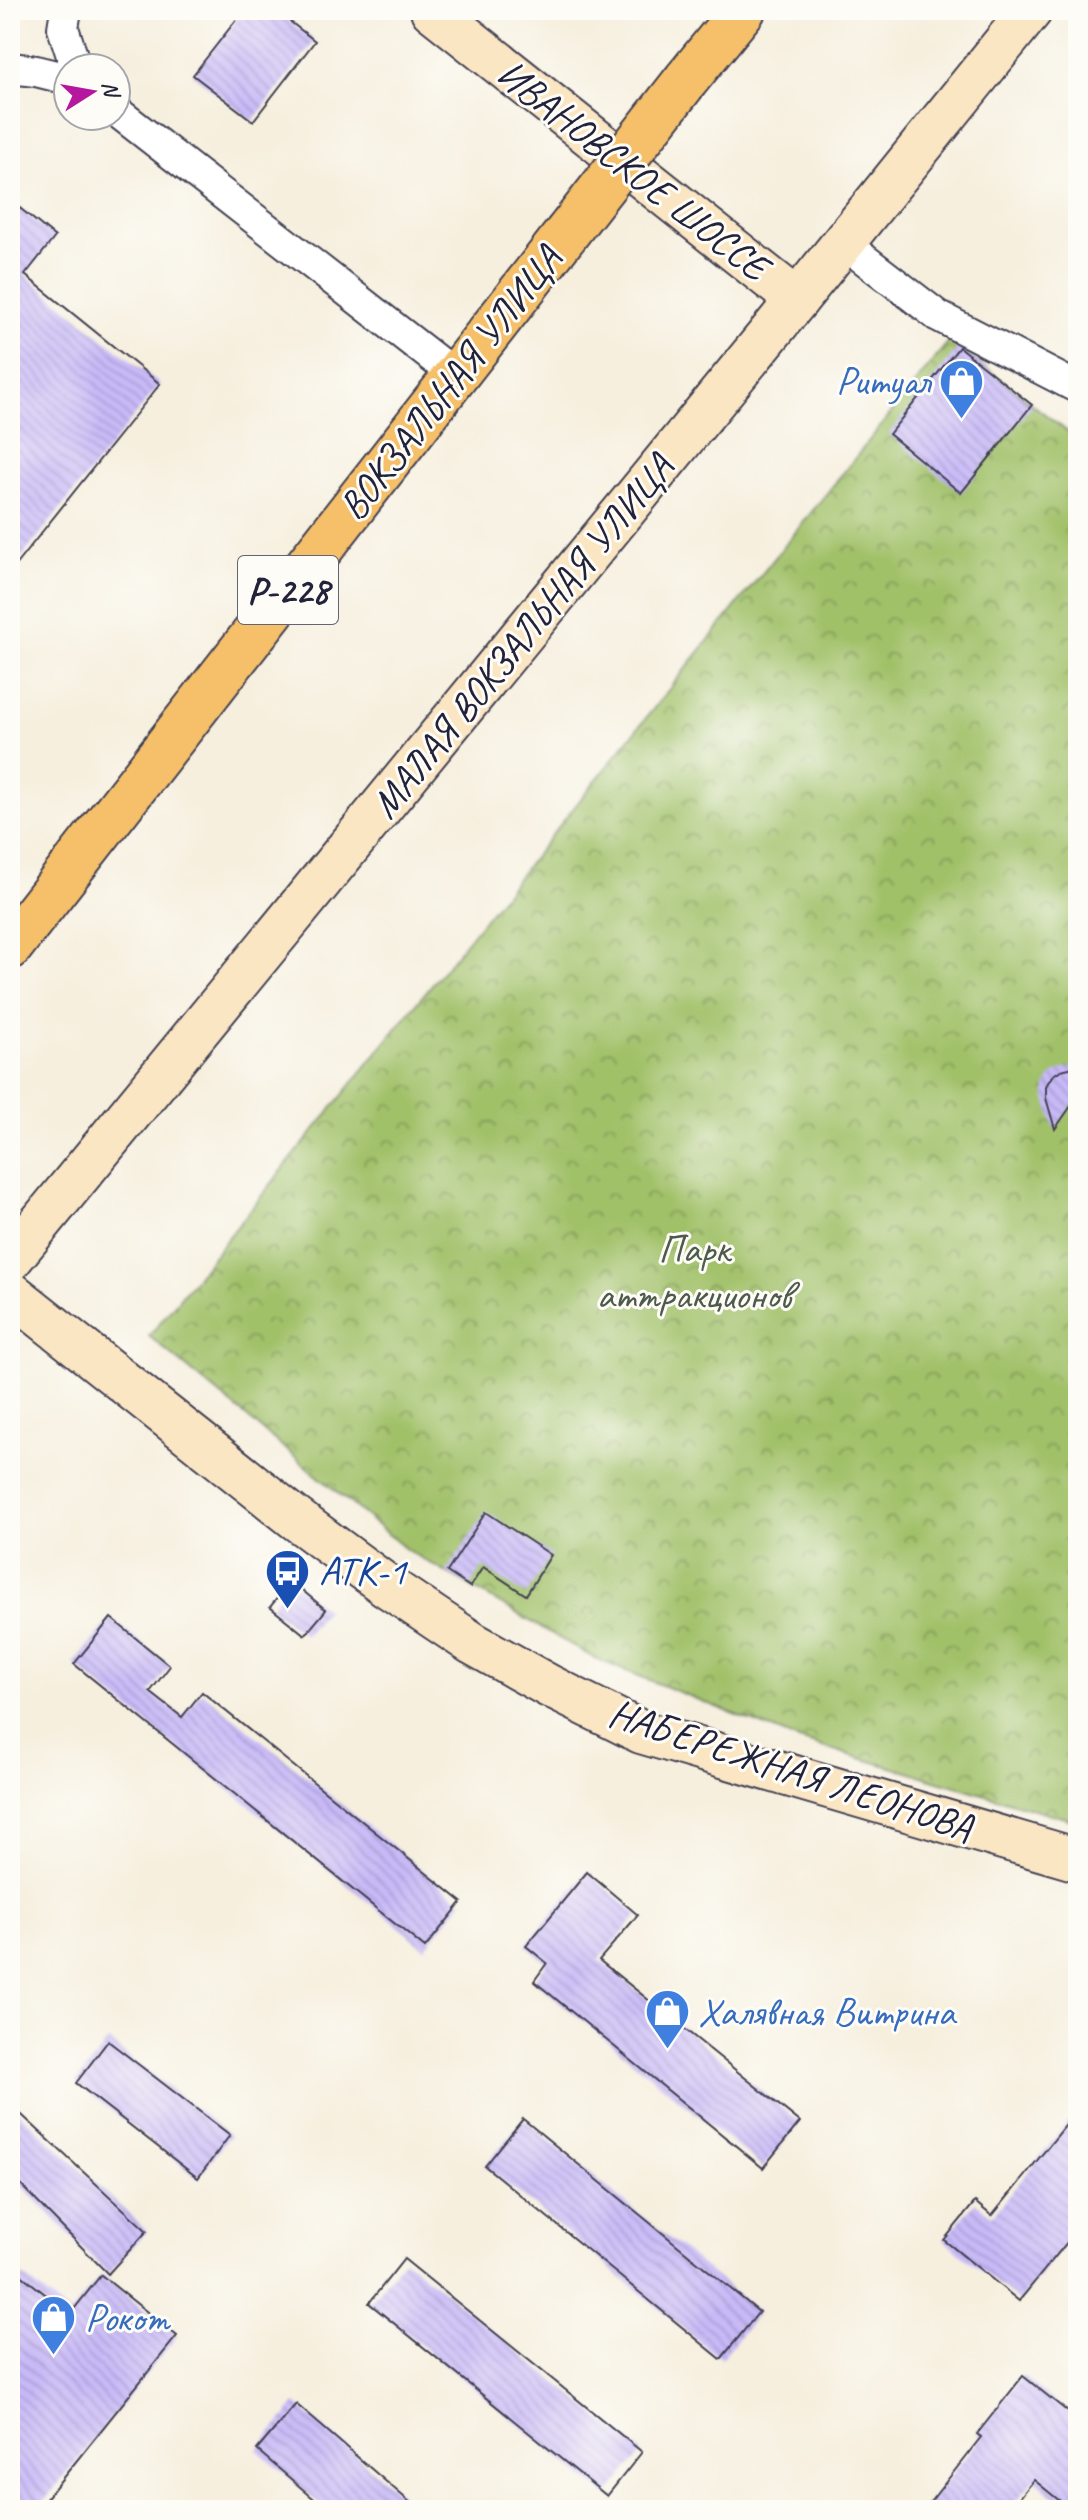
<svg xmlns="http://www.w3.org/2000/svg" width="1088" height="2520" font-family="Caveat,sans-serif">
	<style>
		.park { fill: url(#park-crowns); stroke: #627252; stroke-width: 2 }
		.building { fill: url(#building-back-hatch) }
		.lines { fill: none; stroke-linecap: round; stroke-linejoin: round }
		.street-casing { stroke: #424153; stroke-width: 34 }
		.secondary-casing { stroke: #424153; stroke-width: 46 }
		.highway-casing { stroke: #424153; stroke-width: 48 }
		.street { stroke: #fff; stroke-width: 30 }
		.secondary { stroke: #fbe6c4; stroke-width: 42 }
		.highway { stroke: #f6c06b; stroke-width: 44 }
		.highway-bridge-casing { stroke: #424153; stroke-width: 48; stroke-linecap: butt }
		.highway-bridge { stroke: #f6c06b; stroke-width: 44 }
		.labels { text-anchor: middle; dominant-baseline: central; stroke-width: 6; stroke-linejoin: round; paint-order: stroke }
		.shield { fill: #fdfcf7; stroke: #646373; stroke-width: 2 }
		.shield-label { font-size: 38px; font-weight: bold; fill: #22223b }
		.street-label { font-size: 40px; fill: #22223b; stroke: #fdfcf7 }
		.shop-label { font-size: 40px; fill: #366cbe; stroke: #fdfcf7; text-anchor: start }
		.park-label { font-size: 40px; fill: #4e5a4b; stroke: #fdfcf7 }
		.transit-label { font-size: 40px; fill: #164399; stroke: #fdfcf7; text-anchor: start }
	</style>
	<defs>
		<pattern id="park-crowns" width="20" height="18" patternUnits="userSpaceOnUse" patternTransform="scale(2)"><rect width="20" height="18" fill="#a1c169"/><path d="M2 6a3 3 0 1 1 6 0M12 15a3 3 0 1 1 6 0" fill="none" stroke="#839c58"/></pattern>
		<pattern id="building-back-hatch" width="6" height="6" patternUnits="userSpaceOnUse" patternTransform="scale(2)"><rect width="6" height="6" fill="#c8b9f7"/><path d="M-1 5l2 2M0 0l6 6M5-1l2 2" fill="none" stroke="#ac9fd5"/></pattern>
	</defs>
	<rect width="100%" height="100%" fill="#fdfcf7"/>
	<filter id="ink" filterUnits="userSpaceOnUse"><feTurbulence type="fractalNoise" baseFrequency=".0125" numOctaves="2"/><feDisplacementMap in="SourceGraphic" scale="16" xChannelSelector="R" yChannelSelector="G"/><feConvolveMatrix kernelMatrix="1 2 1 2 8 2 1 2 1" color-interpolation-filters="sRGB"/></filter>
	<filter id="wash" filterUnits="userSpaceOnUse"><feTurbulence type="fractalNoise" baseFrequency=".006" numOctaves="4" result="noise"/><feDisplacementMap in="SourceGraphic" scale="32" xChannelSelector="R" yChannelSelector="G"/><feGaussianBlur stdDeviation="1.8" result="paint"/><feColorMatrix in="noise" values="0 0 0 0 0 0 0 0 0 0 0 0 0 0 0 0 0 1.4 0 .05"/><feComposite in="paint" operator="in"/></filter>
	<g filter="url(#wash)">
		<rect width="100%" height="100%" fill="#f6efde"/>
		<!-- park -->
		<polygon class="park" points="950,340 1078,440 1078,1822 799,1740 594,1658 407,1550 149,1336"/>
		<g id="blocks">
			<!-- building -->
			<g class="building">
				<polygon points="244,10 275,10 315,41 253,121 193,75"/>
				<polygon points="10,200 55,237 25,275 160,384 10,572"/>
				<polygon points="959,347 1032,405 961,493 889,434"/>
				<polygon points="1078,1066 1078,1096 1055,1129 1046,1098 1046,1086 1052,1076 1061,1070"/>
				<polygon points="486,1512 551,1555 526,1595 483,1567 470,1587 447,1572"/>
				<polygon points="291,1581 326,1610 305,1635 270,1607"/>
				<polygon points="111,1618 170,1666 150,1692 182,1717 202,1692 462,1902 425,1948 74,1664"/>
				<polygon points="587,1872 638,1915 599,1960 800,2122 763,2168 534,1981 547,1963 526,1946"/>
				<polygon points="108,2041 230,2135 198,2178 76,2083"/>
				<polygon points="10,2104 147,2231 108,2274 10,2174"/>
				<polygon points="1078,2110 1078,2229 1019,2301 944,2240 975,2202 992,2216"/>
				<polygon points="523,2119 759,2312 721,2359 485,2166"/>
				<polygon points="404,2259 642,2452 607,2496 369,2303"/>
				<polygon points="10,2266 70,2314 101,2275 177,2336 37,2510 10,2510"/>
				<polygon points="1023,2376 1078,2420 1078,2510 1071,2510 1034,2480 1010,2510 924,2510 981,2437 977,2434"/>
				<polygon points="296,2404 419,2510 327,2510 257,2450"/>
			</g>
		</g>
	</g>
	<g filter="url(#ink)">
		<use href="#blocks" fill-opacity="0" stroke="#424153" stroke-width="2"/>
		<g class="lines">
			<defs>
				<g id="street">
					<polyline points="66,10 63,28 76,68"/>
					<polyline points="10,68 36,71 68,79"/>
					<polyline points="116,111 455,375"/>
					<polyline points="842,242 938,316 1078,388"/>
				</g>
				<g id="secondary">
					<polyline points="432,10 797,300"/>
					<polyline points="10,1260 797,300 1031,10"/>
					<polyline points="10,1292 295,1518 387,1586 472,1643 549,1686 641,1732 1078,1860"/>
				</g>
				<g id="highway">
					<polyline points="686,80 743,10"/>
					<polyline points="10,947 566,234"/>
				</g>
			</defs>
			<!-- street casing -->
			<use href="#street" class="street-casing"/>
			<!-- secondary casing -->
			<use href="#secondary" class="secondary-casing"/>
			<!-- highway casing -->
			<use href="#highway" class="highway-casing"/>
			<!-- street -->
			<use href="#street" class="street"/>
			<!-- secondary -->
			<use href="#secondary" class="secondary"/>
			<!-- highway -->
			<use href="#highway" class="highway"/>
			<defs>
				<polyline id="highway-bridge" points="566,234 686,80"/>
			</defs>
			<!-- highway-bridge casing -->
			<use href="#highway-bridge" class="highway-bridge-casing"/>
			<!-- highway-bridge -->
			<use href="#highway-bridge" class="highway-bridge"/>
		</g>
	</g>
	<!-- icons -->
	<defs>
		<symbol id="shop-pin" viewBox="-11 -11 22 30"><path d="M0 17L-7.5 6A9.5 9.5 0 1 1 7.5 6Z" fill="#3f7fe0" stroke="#fdfcf7"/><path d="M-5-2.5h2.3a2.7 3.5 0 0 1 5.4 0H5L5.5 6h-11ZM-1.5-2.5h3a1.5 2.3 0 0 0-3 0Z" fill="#fff"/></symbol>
		<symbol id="bus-pin" viewBox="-11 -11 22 30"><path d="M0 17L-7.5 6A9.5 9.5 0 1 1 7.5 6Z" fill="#1a4fb4" stroke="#fdfcf7"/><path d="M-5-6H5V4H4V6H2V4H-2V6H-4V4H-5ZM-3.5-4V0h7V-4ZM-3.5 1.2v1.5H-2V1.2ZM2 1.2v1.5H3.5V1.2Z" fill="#fff"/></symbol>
	</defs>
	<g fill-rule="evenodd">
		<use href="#shop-pin" x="936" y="356" width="51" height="69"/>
		<use href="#bus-pin" x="262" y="1546" width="51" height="69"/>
		<use href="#shop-pin" x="642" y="1986" width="51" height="69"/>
		<use href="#shop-pin" x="28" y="2292" width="51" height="69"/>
	</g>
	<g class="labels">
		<!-- shield labels -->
		<rect class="shield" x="238" y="556" width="100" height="68" rx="6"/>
		<g class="shield-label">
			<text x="288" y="590">Р-228</text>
		</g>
		<!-- street labels -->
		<g class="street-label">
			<text transform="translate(633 170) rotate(38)">ИВАНОВСКОЕ ШОССЕ</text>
			<text transform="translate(450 383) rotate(-52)">ВОКЗАЛЬНАЯ УЛИЦА</text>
			<text transform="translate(522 636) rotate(-51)">МАЛАЯ ВОКЗАЛЬНАЯ УЛИЦА</text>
			<text transform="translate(791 1770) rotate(18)">НАБЕРЕЖНАЯ ЛЕОНОВА</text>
		</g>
		<!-- shop labels -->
		<g class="shop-label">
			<text x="930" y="381" text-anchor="end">Ритуал</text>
			<text x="698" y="2012">Халявная Витрина</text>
			<text x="85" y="2318">Рокот</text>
		</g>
		<!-- park labels -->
		<g class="park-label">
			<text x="694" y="1249">Парк<tspan x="694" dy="46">аттракционов</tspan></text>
		</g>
		<!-- transit labels -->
		<g class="transit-label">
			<text x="319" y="1571">АТК-1</text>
		</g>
	</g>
	<!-- margin -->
	<rect width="1088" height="2520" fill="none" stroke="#fdfcf7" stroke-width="40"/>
	<!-- north arrow -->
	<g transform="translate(92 92) rotate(79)"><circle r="38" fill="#fdfcf7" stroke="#a5a5ac" stroke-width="2"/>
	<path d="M0-6L14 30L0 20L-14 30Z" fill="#b5179e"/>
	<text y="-12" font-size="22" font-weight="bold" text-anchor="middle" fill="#22223b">N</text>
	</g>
</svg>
